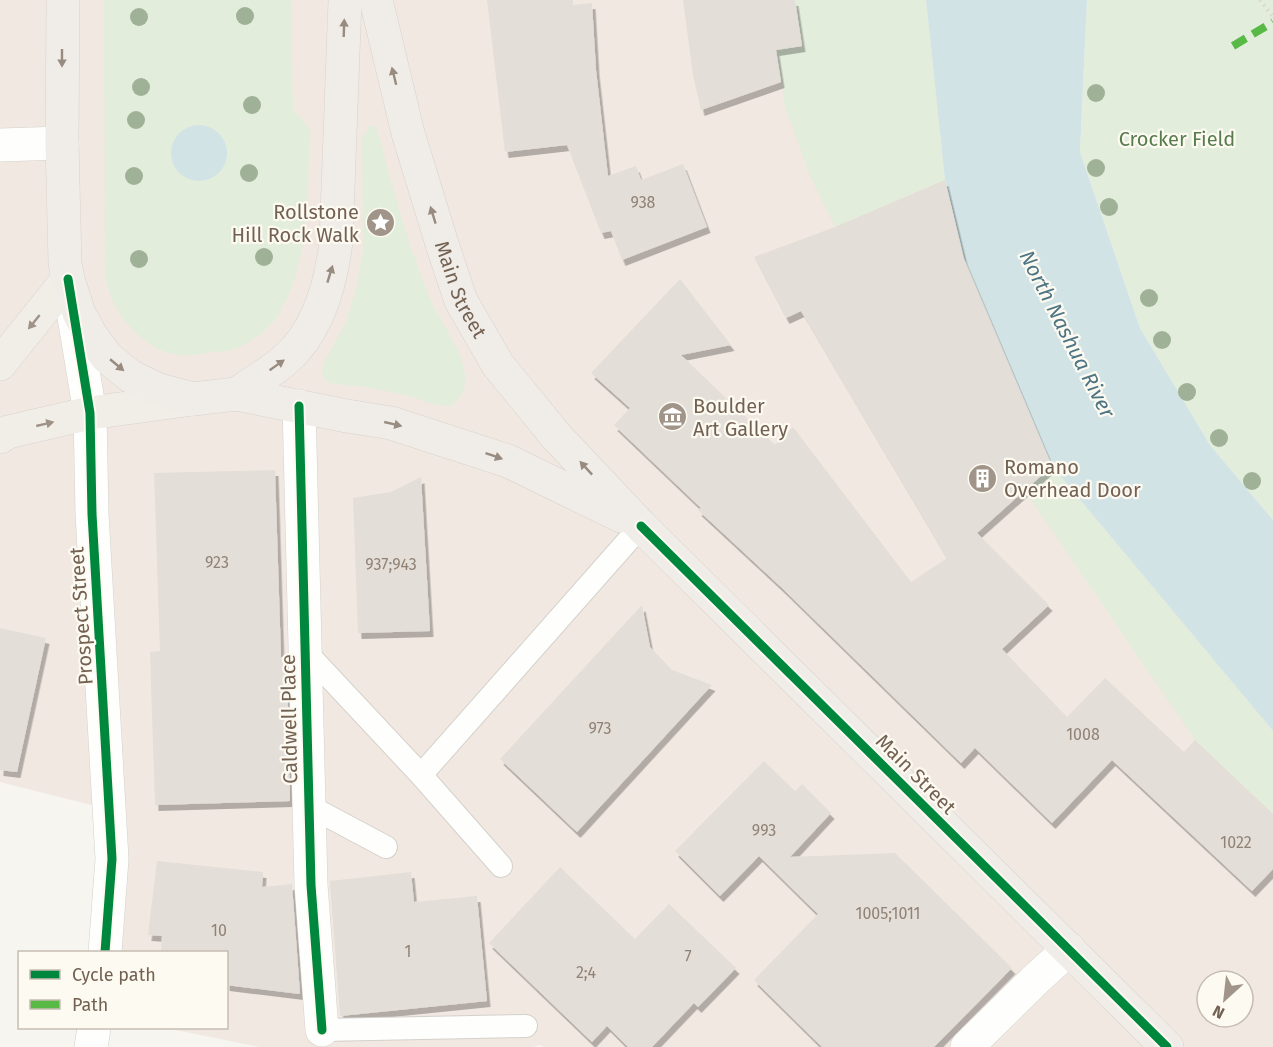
<svg xmlns="http://www.w3.org/2000/svg" width="1273" height="1047" font-family="'Fira Sans',sans-serif">
	<style>
		.commercial { fill: #f1e8e1; fill-rule: evenodd }
		.green { fill: #e3eddc }
		.water { fill: #d2e3e6 }
		.building { fill: #e3ded7; filter: url(#shadow) }
		.lines { fill: none; stroke-linecap: round; stroke-linejoin: round }
		.service-casing { stroke: #d4d1cb; stroke-width: 24 }
		.minor-casing { stroke: #d4d1cb; stroke-width: 34 }
		.primary-casing { stroke: #d8d2cd; stroke-width: 34 }
		.trunk-casing { stroke: #d8d2cd; stroke-width: 34 }
		.path { stroke: #dad5d0; stroke-width: 4; stroke-dasharray: 1.5 4.5; stroke-linecap: butt }
		.service { stroke: #fefefd; stroke-width: 22 }
		.minor { stroke: #fefefd; stroke-width: 33 }
		.primary { stroke: #f1eee8; stroke-width: 33 }
		.trunk { stroke: #f0ece8; stroke-width: 33 }
		.quiet { stroke: #58b947; stroke-width: 8; stroke-dasharray: 15 8; stroke-linecap: butt }
		.cycleway-casing { stroke: #fdfaf2; stroke-width: 13 }
		.cycleway { stroke: #00873e; stroke-width: 9 }
		.tree { fill: #9fb297 }
		.oneway { fill: #988b7f }
		.oneway2 { fill: #9f9286 }
		.labels { text-anchor: middle; dominant-baseline: central; stroke-width: 4.5; stroke-linejoin: round; paint-order: stroke }
		.number-label { font-size: 16px; fill: #918276 }
		.park-label { font-size: 20px; fill: #577c4e; stroke: #fdfaf2 }
		.poi-label { font-size: 20px; fill: #736152; stroke: #fdfaf2; text-anchor: start }
		.street-label { font-size: 20px; fill: #736152; stroke: #fdfaf2 }
		.water-label { font-size: 21px; font-style: italic; fill: #4d7583; stroke: #fdfaf2 }
	</style>
	<defs>
		<filter id="shadow"><feDropShadow dx="3.5" dy="6" stdDeviation="0" flood-color="#0004"/></filter>
	</defs>
	<rect width="100%" height="100%" fill="#f6f5f0"/>
	<!-- commercial -->
	<path class="commercial" d="M0,0h926l19,180 18,76 89,210 221,265v316h-729l-4,-2 -7,2h-273l-95,-19h61v-76h-123l-4,-145 -99,-25zM1207,981h36v36h-36z"/>
	<!-- green -->
	<g class="green">
		<path d="M104,0h187l2,109c4,8 14,12 17,22 -3,60 1,129 -31,183 -9,14 -27,28 -42,34 -6,3 -15,3 -22,4 -15,2 -31,6 -46,1 -33,-11 -58,-43 -64,-77z"/>
		<polygon points="795,0 926,0 945,180 835,227 810,176 785,106 776,50 802,46"/>
		<polygon points="1087,0 1273,0 1273,520 1210,445 1140,328 1080,152"/>
		<path d="M369,126h5l4,5c14,57 30,113 52,168 10,23 32,50 35,75 2,14 -4,24 -14,32l-16,-1 -29,-10 -41,-8 -32,-3 -8,-4 -3,-6 1,-10 22,-40 11,-34 7,-38 -1,-113z"/>
		<polygon points="1052,466 1273,731 1273,814 1195,740 1025,491"/>
	</g>
	<!-- water -->
	<g class="water">
		<polygon points="926,0 1087,0 1080,152 1140,328 1210,445 1273,520 1273,731 1052,466 963,256 945,180"/>
		<circle cx="199" cy="153" r="28"/>
	</g>
	<!-- building -->
	<g class="building">
		<polygon points="487,0 573,0 573,5 592,3 596,70 608,176 636,166 641,180 683,164 707,227 622,260 611,231 601,233 567,145 505,152"/>
		<polygon points="683,0 795,0 802,46 776,50 781,82 701,110 693,75"/>
		<polygon points="945,180 964,259 1052,466 977,533 1049,605 1002,649 1067,717 1105,678 1184,752 1195,740 1273,814 1273,869 1252,891 1112,760 1052,823 975,748 961,763 782,588 698,510 701,508 614,425 630,408 591,373 680,279 731,345 681,355 775,445 793,427 911,582 947,558 801,311 786,318 754,257 835,227"/>
		<polygon points="275,470 281,657 287,657 290,801 155,805 150,652 160,651 154,473"/>
		<polygon points="421,477 430,631 358,633 353,498 391,492"/>
		<polygon points="642,605 650,647 672,670 712,685 577,832 500,759"/>
		<polygon points="0,628 46,638 17,772 0,770"/>
		<polygon points="764,761 795,791 802,784 831,813 790,857 895,853 1012,968 934,1047 822,1047 754,980 818,914 759,856 720,896 675,851"/>
		<polygon points="157,861 263,872 262,887 292,884 300,994 226,985 226,952 161,952 162,936 148,935"/>
		<polygon points="560,867 635,939 669,904 736,968 698,1007 694,1003 652,1047 628,1047 607,1026 592,1042 489,943"/>
		<polygon points="411,872 414,902 477,896 487,1001 340,1016 330,881"/>
	</g>
	<g class="lines">
		<defs>
			<g id="service">
				<polyline points="305,651 421,775 641,526"/>
				<polyline points="421,775 501,866"/>
				<polyline points="309,806 386,847"/>
				<polyline points="322,1030 526,1026"/>
			</g>
			<g id="minor">
				<polyline points="0,145 62,143"/>
				<polyline points="72,305 90,413 92,514 112,859 105,952"/>
				<polyline points="299,406 311,885 322,1030"/>
				<polyline points="91,1047 94,1028"/>
				<polyline points="967,1047 1035,980 1069,949"/>
			</g>
			<g id="primary">
				<polyline points="0,364 68,279"/>
				<polyline points="0,437 8,432 90,413 193,399"/>
			</g>
			<g id="trunk">
				<polyline points="63,0 62,143 65,263 68,279 79,313 92,337 107,357 130,376 159,390 193,399 236,394 347,416 391,423 508,461 621,516"/>
				<path id="s1" d="M376,0l32,133 34,111 19,57 37,64 58,71 85,90 526,521"/>
				<path d="M236,394c17,-11 35,-22 50,-35 32,-28 45,-76 50,-117l9,-242"/>
			</g>
		</defs>
		<!-- service casing -->
		<use href="#service" class="service-casing"/>
		<!-- minor casing -->
		<use href="#minor" class="minor-casing"/>
		<!-- primary casing -->
		<use href="#primary" class="primary-casing"/>
		<!-- trunk casing -->
		<use href="#trunk" class="trunk-casing"/>
		<!-- path -->
		<polyline class="path" points="1260,0 1273,17"/>
		<!-- service -->
		<use href="#service" class="service"/>
		<!-- minor -->
		<use href="#minor" class="minor"/>
		<!-- primary -->
		<use href="#primary" class="primary"/>
		<!-- trunk -->
		<use href="#trunk" class="trunk"/>
		<!-- quiet -->
		<polyline class="quiet" points="1233,46 1273,22"/>
		<defs>
			<g id="cycleway">
				<polyline points="68,279 90,413 92,514 112,859 105,952"/>
				<polyline points="299,406 311,885 322,1030"/>
				<polyline points="641,526 1167,1047"/>
			</g>
		</defs>
		<!-- cycleway casing -->
		<use href="#cycleway" class="cycleway-casing"/>
		<!-- cycleway -->
		<use href="#cycleway" class="cycleway"/>
	</g>
	<!-- trees -->
	<g class="tree">
		<circle cx="245" cy="16" r="9"/>
		<circle cx="139" cy="17" r="9"/>
		<circle cx="141" cy="87" r="9"/>
		<circle cx="1096" cy="93" r="9"/>
		<circle cx="252" cy="105" r="9"/>
		<circle cx="136" cy="120" r="9"/>
		<circle cx="1096" cy="168" r="9"/>
		<circle cx="249" cy="173" r="9"/>
		<circle cx="134" cy="176" r="9"/>
		<circle cx="1109" cy="207" r="9"/>
		<circle cx="264" cy="257" r="9"/>
		<circle cx="139" cy="259" r="9"/>
		<circle cx="1149" cy="298" r="9"/>
		<circle cx="1162" cy="340" r="9"/>
		<circle cx="1187" cy="392" r="9"/>
		<circle cx="1219" cy="438" r="9"/>
		<circle cx="1252" cy="481" r="9"/>
	</g>
	<!-- one-way arrows -->
	<defs><path id="oneway-solid" d="M-6-.8H1V-3.2L6.5 0L1 3.2V.8H-6Z" transform="scale(1.5)"/></defs>
	<g class="oneway">
		<use href="#oneway-solid" transform="translate(344 28) rotate(-88)"/>
		<use href="#oneway-solid" transform="translate(62 58) rotate(90)"/>
		<use href="#oneway-solid" transform="translate(394 76) rotate(-104)"/>
		<use href="#oneway-solid" transform="translate(433 215) rotate(-107)"/>
		<use href="#oneway-solid" transform="translate(330 274) rotate(-73)"/>
		<use href="#oneway-solid" transform="translate(117 365) rotate(40)"/>
		<use href="#oneway-solid" transform="translate(277 365) rotate(-35)"/>
		<use href="#oneway-solid" transform="translate(393 424) rotate(13)"/>
		<use href="#oneway-solid" transform="translate(494 456) rotate(19)"/>
		<use href="#oneway-solid" transform="translate(586 468) rotate(-133)"/>
	</g>
	<g class="oneway2">
		<use href="#oneway-solid" transform="translate(34 322) rotate(129)"/>
		<use href="#oneway-solid" transform="translate(45 424) rotate(-13)"/>
	</g>
	<!-- icons -->
	<defs>
		<symbol id="sight-disc" viewBox="-11 -11 22 22"><circle r="9.5" fill="#a19589" stroke="#fdfaf2"/><path d="M0-6L1.8-2.2L6-1.7L2.9 1.2L3.7 5.4L0 3.3L-3.7 5.4L-2.9 1.2L-6-1.7L-1.8-2.2Z" fill="#fff"/></symbol>
		<symbol id="museum-disc" viewBox="-11 -11 22 22"><circle r="9.5" fill="#a19589" stroke="#fdfaf2"/><path d="M0-6L6-3V-2H-6V-3ZM-5-1h2V3h-2ZM-1-1h2V3h-2ZM3-1h2V3H3ZM-6 4H6V6H-6Z" fill="#fff"/></symbol>
		<symbol id="building-disc" viewBox="-11 -11 22 22"><circle r="9.5" fill="#a19589" stroke="#fdfaf2"/><path d="M-4-6H4V6H1V3H-1V6H-4ZM-2.5-4.3h1.7v1.8h-1.7ZM.8-4.3h1.7v1.8H.8ZM-2.5-1h1.7V.8h-1.7ZM.8-1h1.7V.8H.8Z" fill="#fff"/></symbol>
	</defs>
	<g fill-rule="evenodd">
		<use href="#sight-disc" x="364" y="206" width="33" height="33"/>
		<use href="#museum-disc" x="656" y="400" width="33" height="33"/>
		<use href="#building-disc" x="966" y="462" width="33" height="33"/>
	</g>
	<g class="labels">
		<!-- number labels -->
		<g class="number-label">
			<text x="643" y="202">938</text>
			<text x="217" y="562">923</text>
			<text x="391" y="564">937;943</text>
			<text x="600" y="728">973</text>
			<text x="1083" y="734">1008</text>
			<text x="764" y="830">993</text>
			<text x="1236" y="842">1022</text>
			<text x="888" y="913">1005;1011</text>
			<text x="219" y="930">10</text>
			<text x="408" y="951">1</text>
			<text x="688" y="956">7</text>
			<text x="586" y="972">2;4</text>
		</g>
		<!-- park labels -->
		<g class="park-label">
			<text x="1177" y="139">Crocker Field</text>
		</g>
		<!-- poi labels -->
		<g class="poi-label">
			<text x="359" y="212" text-anchor="end">Rollstone<tspan x="359" dy="23">Hill Rock Walk</tspan></text>
			<text x="693" y="406">Boulder<tspan x="693" dy="23">Art Gallery</tspan></text>
			<text x="1004" y="467">Romano<tspan x="1004" dy="23">Overhead Door</tspan></text>
		</g>
		<!-- street labels -->
		<g class="street-label">
			<text stroke="none"><textPath href="#s1" startOffset="302">Main Street</textPath></text>
			<text transform="translate(81 616) rotate(-94)">Prospect Street</text>
			<text transform="translate(289 719) rotate(-91)">Caldwell Place</text>
			<text transform="translate(916 774) rotate(45)">Main Street</text>
		</g>
		<!-- water labels -->
		<g class="water-label">
			<text transform="translate(1067 334) rotate(63)">North Nashua River</text>
		</g>
	</g>
	<!-- legend -->
	<rect x="18" y="951" width="210" height="78" fill="#fdfaf2" stroke="#c6bdb2" stroke-width="1.5"/>
	<rect x="30" y="970" width="30" height="9" fill="#00873e" stroke="#c6bdb2" stroke-width="1.5"/>
	<text x="72" y="981" font-size="18" fill="#736152">Cycle path</text>
	<rect x="30" y="1000" width="30" height="9" fill="#58b947" stroke="#c6bdb2" stroke-width="1.5"/>
	<text x="72" y="1011" font-size="18" fill="#736152">Path</text>
	<!-- north arrow -->
	<g transform="translate(1225 999) rotate(207)"><circle r="28" fill="#fdfaf2" stroke="#c6bdb2" stroke-width="1.5"/>
	<path d="M0-4.5L10 22L0 15L-10 22Z" fill="#a19589"/>
	<text y="-9" font-size="16" font-weight="bold" text-anchor="middle" fill="#736152">N</text>
	</g>
</svg>
